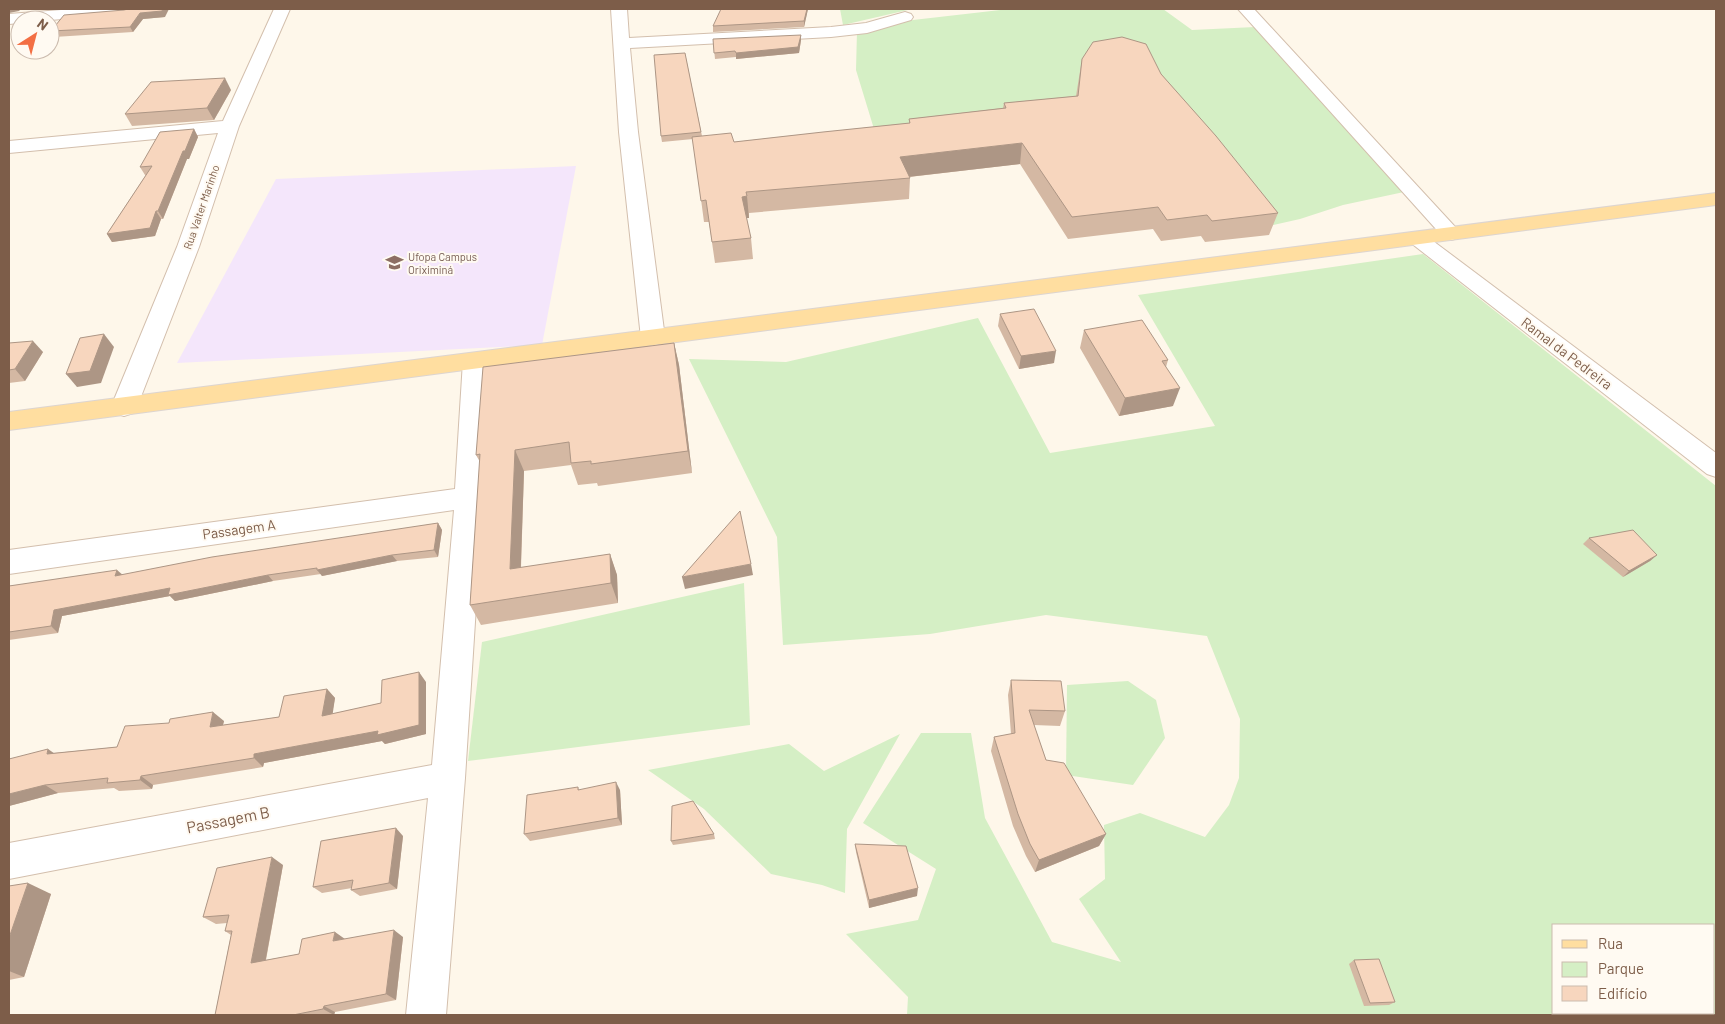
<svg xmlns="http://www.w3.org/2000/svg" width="1725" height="1024" font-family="Barlow,sans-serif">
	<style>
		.education { fill: #f4e6fb }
		.green { fill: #d5efc5; fill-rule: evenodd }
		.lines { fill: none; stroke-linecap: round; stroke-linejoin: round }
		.minor-casing { stroke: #d3bfad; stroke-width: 2 }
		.major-casing { stroke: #ddd5d0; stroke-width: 2 }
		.minor { fill: #fff; fill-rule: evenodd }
		.major { fill: #ffdea0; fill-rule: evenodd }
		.wall { fill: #d4b8a3 }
		.shaded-wall { fill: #ad9685 }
		.building { fill: #f7d6be; stroke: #ad9685 }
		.labels { text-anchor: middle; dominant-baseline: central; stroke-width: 4; stroke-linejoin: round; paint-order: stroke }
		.far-street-label { font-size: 11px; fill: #7d5d49; stroke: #fffaf2 }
		.far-education-label { font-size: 11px; fill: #785e54; stroke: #fffaf2; text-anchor: start }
		.street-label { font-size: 14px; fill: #7d5d49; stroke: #fffaf2 }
		.near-street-label { font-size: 16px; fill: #7d5d49; stroke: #fffaf2 }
	</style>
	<rect width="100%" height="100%" fill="#fef7ea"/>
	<!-- education -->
	<polygon class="education" points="576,166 542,345 177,363 276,179"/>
	<!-- green -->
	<g class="green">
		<polygon points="840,9 912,9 843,25"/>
		<polygon points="1009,9 1163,9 1192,30 1255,27 1404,192 1343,205 1300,219 1264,227 1075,110 874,129 856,70 857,31 913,20"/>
		<path d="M1423,254l293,232v529h-809l1,-18 -62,-63 72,-14 18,-51 -73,-46 58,-90h50l14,85 67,124 69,20 -42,-63 26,-20 -1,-54 36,-12 65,24 24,-32 10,-27 1,-59 -33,-83 -161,-21 -116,19 -147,11 -6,-108 -88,-178 97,3 192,-44 72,135 165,-27 -77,-131zM1554,925h160v88h-160z"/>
		<polygon points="744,583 750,725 468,761 482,642"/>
		<polygon points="1128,681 1156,700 1165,738 1133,785 1066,775 1067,685"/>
		<polygon points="900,734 847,829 845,893 822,885 771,874 704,809 648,770 789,744 824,771"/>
	</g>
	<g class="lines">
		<defs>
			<g id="minor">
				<polygon points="74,9 135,9 133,12 127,14 50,20 20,20 20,23 9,24 9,14"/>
				<polygon points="274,9 290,9 239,126 199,247 137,407 133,413 124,416 115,413 111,407 177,247 218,133 9,153 9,141 223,121"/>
				<polygon points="611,9 627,9 629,38 831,27 866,23 905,12 911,14 913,17 911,20 867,33 831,37 630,48 638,132 665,338 661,343 653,346 645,343 641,338 619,132"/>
				<polygon points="1238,9 1254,9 1458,230 1462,234 1458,238 1451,240 1444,238"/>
				<polygon points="1418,233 1425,235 1716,453 1716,477 1707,474 1411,243 1407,239 1411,235"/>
				<polygon points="475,353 483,355 487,361 483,497 465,778 446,1015 406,1015 428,798 9,879 9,843 432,765 454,510 9,574 9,550 455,489 463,361 467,355"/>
			</g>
			<polygon id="major" points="1716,193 1716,205 9,430 9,412"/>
		</defs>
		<!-- minor casing -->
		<use href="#minor" class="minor-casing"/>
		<!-- major casing -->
		<use href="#major" class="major-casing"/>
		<!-- minor -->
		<use href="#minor" class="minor"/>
		<!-- major -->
		<use href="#major" class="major"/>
	</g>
	<!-- wall -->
	<g class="wall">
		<polygon points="808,9 804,27 713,32 713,26"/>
		<polygon points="124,10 165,17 143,19 133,32 54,37 51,31"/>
		<polygon points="713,39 801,40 799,53 736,59 736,57 715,59"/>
		<polygon points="685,53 702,136 734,142 909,123 909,119 1003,108 1004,103 1076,96 1082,59 1161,74 1278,213 1269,235 1205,242 1201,236 1161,241 1153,229 1068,239 1020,164 909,177 910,178 909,199 749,213 749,218 746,218 751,238 753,259 715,263 709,222 704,222 693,139 662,142 661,136"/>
		<polygon points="231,90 214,120 132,126 125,114"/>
		<polygon points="194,129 198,137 189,159 187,159 163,219 161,219 155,236 112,242 107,234 146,175 145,175 140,167"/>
		<polygon points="1000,314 1054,363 1019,369 998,326"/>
		<polygon points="1084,330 1168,360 1166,367 1173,406 1119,416 1080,348"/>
		<polygon points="9,343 43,352 25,381 9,383"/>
		<polygon points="674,343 679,365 692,473 598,486 597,483 578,485 571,465 524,471 521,568 610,554 617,575 618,603 481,625 470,605 480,462 476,455"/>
		<polygon points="438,523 442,530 438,557 397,561 322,576 321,574 273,581 175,601 170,596 62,616 58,633 9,640 9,586 122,575"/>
		<polygon points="1589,538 1657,555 1650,561 1623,577 1583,544"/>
		<polygon points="1011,680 1065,711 1060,726 1034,725 1046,760 1106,834 1099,846 1035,872 1026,856 1013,826 991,751 994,737 1011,734 1008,695"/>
		<polygon points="426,682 426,734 385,744 382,741 264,763 263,767 153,785 152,789 119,791 114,788 58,793 9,806 54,753 117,747 224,721 223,725 279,717 327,689 335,698 332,714 381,703"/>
		<polygon points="578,787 579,790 620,790 622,825 530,841 524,834"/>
		<polygon points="714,834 715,839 673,845 671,841"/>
		<polygon points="403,836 397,889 360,896 351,890 352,888 322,893 313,887"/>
		<polygon points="855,844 917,896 869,908 856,852"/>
		<polygon points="283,865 266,960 299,954 345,939 403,937 396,1000 335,1012 334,1015 215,1015 231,935 225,931 227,923 216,924 203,917"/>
		<polygon points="9,886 51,894 24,977 9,980"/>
		<polygon points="1354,960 1395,1002 1389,1005 1364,1006 1349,964"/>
	</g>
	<!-- shaded-wall -->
	<g class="shaded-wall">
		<polygon points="9,9 21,9 19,11 9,13"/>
		<polygon points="163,9 169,9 165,17 143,19 133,32 130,27 140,13"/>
		<polygon points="807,9 808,9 804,27 804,21"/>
		<polygon points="801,35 801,40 799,53 736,59 736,53"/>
		<polygon points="225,78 231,90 214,120 207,108"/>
		<polygon points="194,129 198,137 189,159 187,159 163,219 158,211 183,151"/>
		<polygon points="1022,143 1020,164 899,178 900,157"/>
		<polygon points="747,196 749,218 744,218 742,197"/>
		<polygon points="156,211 161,219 155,236 112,242 107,234"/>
		<polygon points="104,334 114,347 101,383 77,387 66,374"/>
		<polygon points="33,341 43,352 25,381 15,369"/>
		<polygon points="674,343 679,365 692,473 688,451"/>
		<polygon points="1056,351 1054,363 1019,369 1021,356"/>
		<polygon points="1180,388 1173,406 1119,416 1125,398"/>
		<polygon points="515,450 524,471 520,590 510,569"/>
		<polygon points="438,523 442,530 438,557 434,550"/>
		<polygon points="610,554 617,575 618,603 611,583"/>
		<polygon points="392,555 397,561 322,576 317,570"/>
		<polygon points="1657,555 1650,561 1623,577 1629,571"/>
		<polygon points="751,564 753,575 685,589 682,577"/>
		<polygon points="117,570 124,576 115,576"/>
		<polygon points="268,575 273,581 175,601 170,596 62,616 58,633 51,626 54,610 170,588"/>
		<polygon points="419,672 426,682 426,734 385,744 382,741 264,763 263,767 254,758 254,754 378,731"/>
		<polygon points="327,689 335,698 331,725 322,716"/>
		<polygon points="213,712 224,721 220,736 210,727"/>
		<polygon points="48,749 61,758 47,754"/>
		<polygon points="141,776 153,785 152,789 140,780"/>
		<polygon points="616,782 620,790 622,825 618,818"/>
		<polygon points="45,785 58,793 9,806 9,794"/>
		<polygon points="396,828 403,836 397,889 389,883"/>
		<polygon points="1106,834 1099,846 1035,872 1039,860"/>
		<polygon points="272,857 283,865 264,969 251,963"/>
		<polygon points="28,883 51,894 24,977 9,971 9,938"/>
		<polygon points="918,888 917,896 869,908 869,900"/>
		<polygon points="394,930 403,937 396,1000 386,994"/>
		<polygon points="335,932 345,939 333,941"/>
		<polygon points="324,1006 335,1012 334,1015 323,1009"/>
	</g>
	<!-- building -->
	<g class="building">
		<polygon points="128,9 163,9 162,11 140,13 130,27 51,31 64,15 124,10"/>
		<polygon points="721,9 807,9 804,21 713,26"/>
		<polygon points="801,35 798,47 736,53 735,51 714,53 713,39"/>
		<polygon points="1122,37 1146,44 1161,74 1216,136 1278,213 1212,221 1207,215 1167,220 1158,207 1072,217 1022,143 900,157 910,178 746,192 747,196 742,197 751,238 712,242 706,200 701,201 692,137 731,133 734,142 823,132 910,123 909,119 1006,108 1004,103 1078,96 1082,59 1093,42"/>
		<polygon points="685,53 701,132 661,136 654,55"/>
		<polygon points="225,78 207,108 125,114 151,82"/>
		<polygon points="194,129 185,151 183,151 158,211 156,211 150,228 107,234 152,166 140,167 160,132"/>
		<polygon points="1034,309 1056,351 1021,356 1000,314"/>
		<polygon points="1142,320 1168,360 1162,361 1180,388 1125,398 1084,330"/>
		<polygon points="104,334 90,371 66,374 80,338"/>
		<polygon points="33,341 15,369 9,370 9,343"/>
		<polygon points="674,343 688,451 591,464 591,461 571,463 569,442 515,450 510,569 610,554 611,583 470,605 480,454 476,455 483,367"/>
		<polygon points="740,511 751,564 682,577"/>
		<polygon points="438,523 434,550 392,555 317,570 317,568 268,575 168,595 170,588 54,610 51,626 9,632 9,586 117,570 115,576 212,557"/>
		<polygon points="1633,530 1657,555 1629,571 1589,538"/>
		<polygon points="419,672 419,725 377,735 378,731 254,754 254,758 141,776 140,780 107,783 108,778 45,785 9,794 9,759 48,749 47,754 117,747 125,726 169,723 170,719 213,712 210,727 279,717 284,696 327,689 322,716 381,703 382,680"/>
		<polygon points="1011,680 1061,681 1065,711 1029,710 1046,760 1064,763 1106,834 1039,860 1030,844 1018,814 994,737 1015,733"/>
		<polygon points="616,782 618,818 524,834 527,795 578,787 578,790"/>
		<polygon points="693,801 714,834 671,841 672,806"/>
		<polygon points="396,828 389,883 351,890 353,880 313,887 321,841"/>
		<polygon points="855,844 906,846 918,888 869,900"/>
		<polygon points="272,857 251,963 299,954 302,939 335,932 333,941 394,930 386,994 324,1006 323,1009 293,1015 215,1015 232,931 225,931 229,915 203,917 217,868"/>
		<polygon points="28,883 9,938 9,886"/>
		<polygon points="1379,959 1395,1002 1370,1003 1354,960"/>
	</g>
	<!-- icons -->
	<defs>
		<symbol id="university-bare" viewBox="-9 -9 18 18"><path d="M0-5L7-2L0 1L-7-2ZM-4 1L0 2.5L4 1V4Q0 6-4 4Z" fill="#8d6e63" stroke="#fffaf2" stroke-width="2.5" paint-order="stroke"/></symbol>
	</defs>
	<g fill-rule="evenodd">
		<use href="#university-bare" x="382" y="250" width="25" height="25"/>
	</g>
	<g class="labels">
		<!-- far-street labels -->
		<g class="far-street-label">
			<text transform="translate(201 207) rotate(-71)">Rua Valter Marinho</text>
		</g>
		<!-- far-education labels -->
		<g class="far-education-label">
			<text x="408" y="256">Ufopa Campus<tspan x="408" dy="13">Oriximiná</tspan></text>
		</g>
		<!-- street labels -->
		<g class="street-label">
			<text transform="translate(1567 353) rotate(37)">Ramal da Pedreira</text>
			<text transform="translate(239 529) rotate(-8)">Passagem A</text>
		</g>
		<!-- near-street labels -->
		<g class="near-street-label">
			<text transform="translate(228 819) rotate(-11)">Passagem B</text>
		</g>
	</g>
	<!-- border -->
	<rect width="1725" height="1024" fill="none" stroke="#7d5d49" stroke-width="20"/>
	<!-- legend -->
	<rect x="1552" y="924" width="162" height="90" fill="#fffaf2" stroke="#cbbbae"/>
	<rect x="1562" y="940" width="25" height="8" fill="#ffdea0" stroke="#cbbbae"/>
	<text x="1598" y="949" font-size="15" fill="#7d5d49">Rua</text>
	<rect x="1562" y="962" width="25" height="15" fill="#d5efc5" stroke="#cbbbae"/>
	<text x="1598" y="974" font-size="15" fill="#7d5d49">Parque</text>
	<rect x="1562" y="986" width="25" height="15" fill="#f7d6be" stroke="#cbbbae"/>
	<text x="1598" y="999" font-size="15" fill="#7d5d49">Edifício</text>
	<!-- north arrow -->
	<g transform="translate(35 35) rotate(36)"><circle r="24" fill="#fffaf2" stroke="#cbbbae"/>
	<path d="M0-4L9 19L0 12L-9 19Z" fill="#f36f44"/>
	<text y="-8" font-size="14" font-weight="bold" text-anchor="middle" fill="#7d5d49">N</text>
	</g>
</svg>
